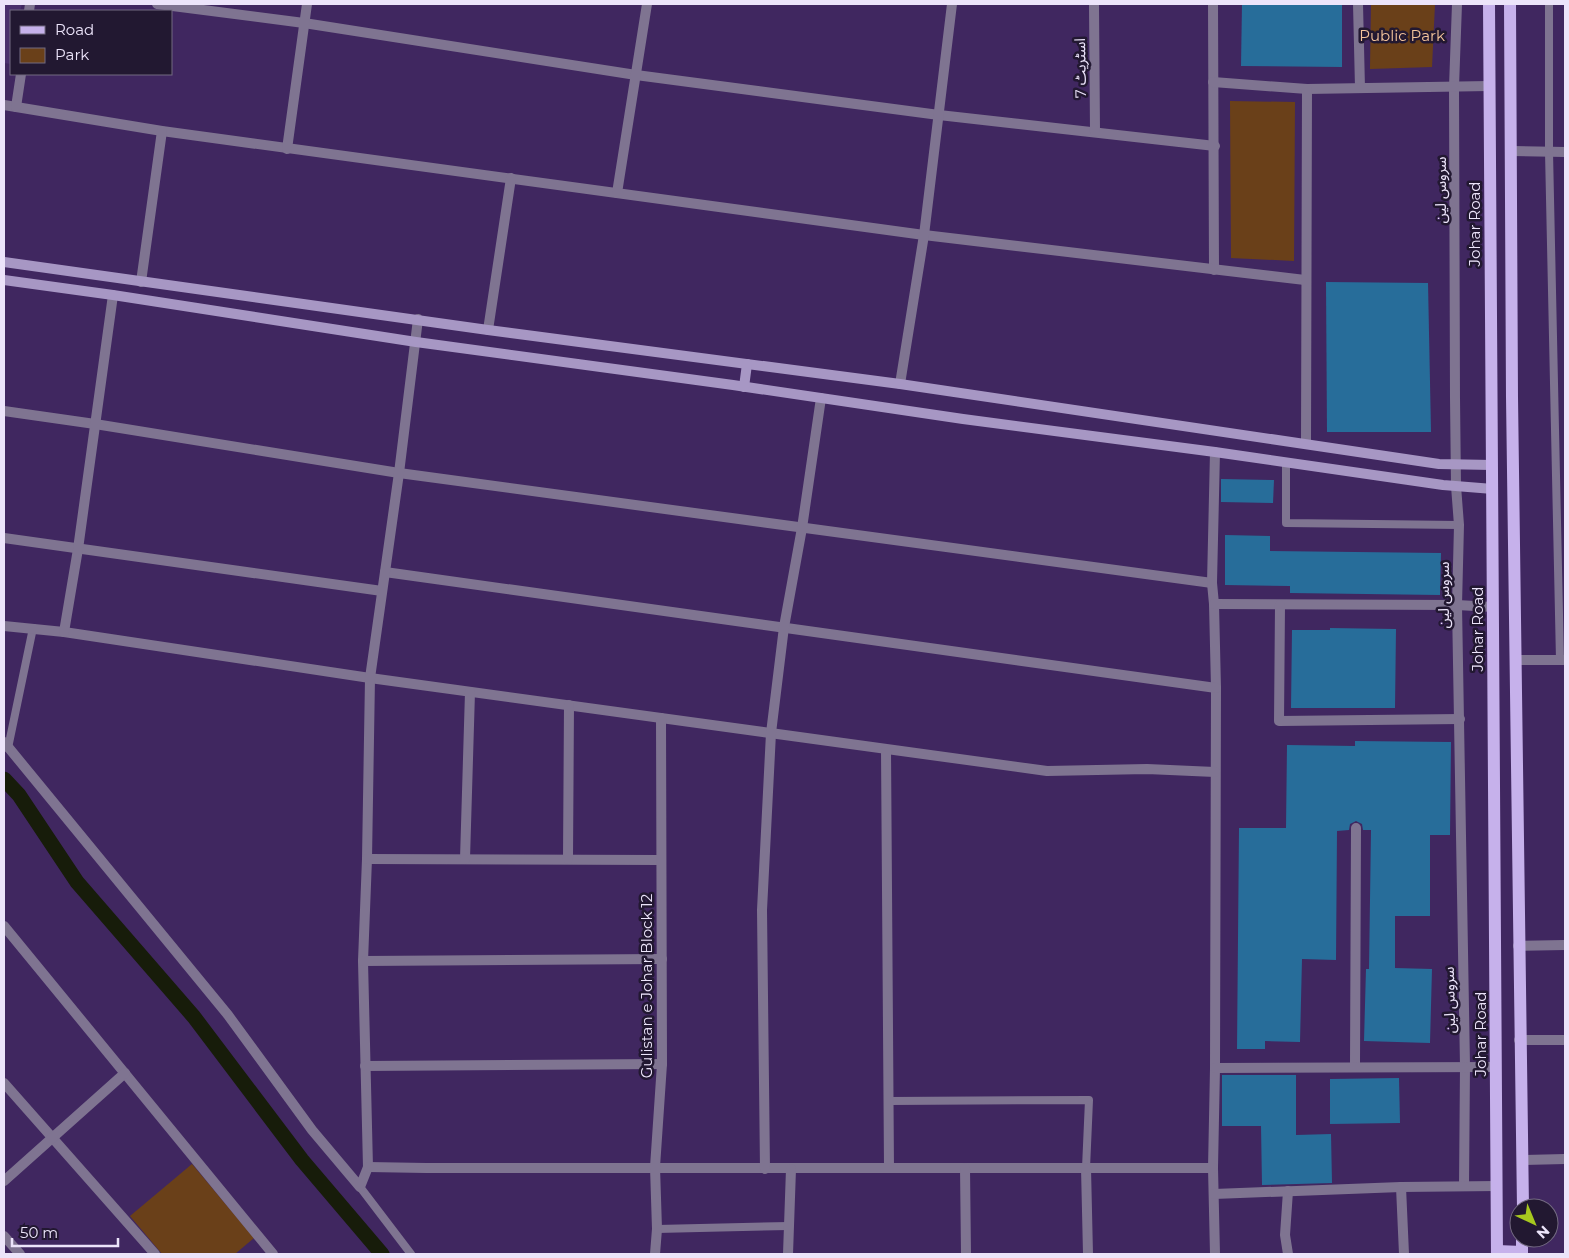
<svg xmlns="http://www.w3.org/2000/svg" width="1569" height="1258" font-family="Montserrat,'Noto Sans Arabic',sans-serif">
	<style>
		.built { fill: #4b306f }
		.green { fill: #6a4019 }
		.lines { fill: none; stroke-linecap: round; stroke-linejoin: round }
		.canal { stroke: #171c0a; stroke-width: 15 }
		.building { fill: #276d9a }
		.lane { stroke: #7f7491; stroke-width: 8 }
		.street { stroke: #7f7491; stroke-width: 10 }
		.secondary { stroke: #a797c4; stroke-width: 10 }
		.primary { stroke: #c6b1eb; stroke-width: 12 }
		.labels { text-anchor: middle; dominant-baseline: central; stroke-width: 5; stroke-linejoin: round; paint-order: stroke }
		.park-label { font-size: 15px; fill: #f5c59c; stroke: #221831 }
		.street-label { font-size: 15px; fill: #ece4fa; stroke: #221831 }
	</style>
	<rect width="100%" height="100%" fill="#402760"/>
	<!-- built -->
	<polygon class="built" points="4,4 22,4 20,11 11,11 11,64 4,63"/>
	<!-- green -->
	<g class="green">
		<polygon points="1371,4 1435,4 1432,67 1370,69"/>
		<polygon points="1230,101 1295,102 1294,261 1231,258"/>
		<polygon points="192,1164 254,1238 235,1254 162,1254 130,1216"/>
	</g>
	<g class="lines">
		<!-- canal -->
		<polyline class="canal" points="4,779 19,795 77,882 194,1017 302,1160 382,1254"/>
	</g>
	<!-- building -->
	<g class="building">
		<polygon points="1242,4 1342,4 1342,67 1241,66"/>
		<polygon points="1326,282 1428,283 1431,432 1327,432"/>
		<polygon points="1221,479 1274,480 1273,503 1221,502"/>
		<polygon points="1225,535 1270,536 1270,551 1441,553 1440,595 1290,593 1290,586 1225,585"/>
		<polygon points="1330,628 1396,629 1395,708 1291,708 1292,630 1330,630"/>
		<polygon points="1355,741 1451,742 1450,835 1430,835 1430,916 1395,916 1395,968 1432,969 1430,1043 1364,1041 1366,969 1369,969 1371,830 1363,830 1362,824 1356,821 1350,824 1349,830 1337,831 1336,960 1302,959 1300,1042 1265,1041 1265,1049 1237,1049 1239,828 1286,828 1287,745 1355,746"/>
		<polygon points="1222,1075 1296,1075 1296,1135 1331,1134 1332,1183 1262,1185 1261,1126 1222,1126"/>
		<polygon points="1399,1078 1400,1123 1330,1124 1330,1079"/>
	</g>
	<g class="lines">
		<!-- lane -->
		<g class="lane">
			<polyline points="1549,4 1549,152 1560,660"/>
			<polyline points="1286,462 1286,523 1459,525"/>
			<polyline points="8,748 33,628"/>
			<polyline points="889,1101 1089,1100 1086,1168"/>
			<polyline points="360,1187 411,1254"/>
			<polyline points="657,1229 789,1226"/>
		</g>
		<!-- street -->
		<g class="street">
			<polyline points="157,4 304,23 636,75 939,115 1215,146"/>
			<polyline points="1094,4 1095,132"/>
			<polyline points="1213,4 1214,270"/>
			<polyline points="1358,4 1360,88"/>
			<polyline points="1457,4 1454,87 1455,398 1456,486 1459,525 1457,605 1465,1066 1464,1186"/>
			<polyline points="29,11 30,4"/>
			<polyline points="1213,82 1307,89 1489,86"/>
			<polyline points="4,105 162,131 924,235 1305,280"/>
			<polyline points="16,107 21,74"/>
			<polyline points="287,149 307,4"/>
			<polyline points="1511,151 1565,152"/>
			<polyline points="617,193 647,4"/>
			<polyline points="141,282 162,131"/>
			<polyline points="488,330 511,178"/>
			<polyline points="900,384 924,235 952,4"/>
			<polyline points="4,411 95,424 399,473 1212,583"/>
			<polyline points="1306,444 1307,89"/>
			<polyline points="1215,452 1212,583 1214,604 1216,688 1215,1068 1213,1168 1215,1254"/>
			<polyline points="4,538 382,591"/>
			<polyline points="385,572 1216,688"/>
			<polyline points="1214,604 1457,605 1493,607"/>
			<polyline points="1280,605 1279,721 1460,719"/>
			<polyline points="4,626 64,632 370,678 1047,771 1147,769 1215,772"/>
			<polyline points="64,632 78,549 113,295"/>
			<polyline points="1515,660 1565,660"/>
			<polyline points="4,742 228,1015 312,1130 360,1187 368,1167 363,961 367,859 370,678 399,473 418,319"/>
			<polyline points="886,750 889,1168"/>
			<polyline points="367,859 661,860"/>
			<polyline points="465,859 470,692"/>
			<polyline points="568,859 569,705"/>
			<polyline points="4,926 273,1254"/>
			<polyline points="1518,946 1565,945"/>
			<polyline points="363,961 662,959"/>
			<polyline points="1519,1040 1565,1040"/>
			<polyline points="365,1066 662,1064"/>
			<polyline points="1355,1066 1356,828"/>
			<polyline points="1215,1068 1496,1067"/>
			<polyline points="4,1083 155,1254"/>
			<polyline points="1523,1160 1565,1159"/>
			<polyline points="368,1167 426,1168 1213,1168"/>
			<polyline points="965,1168 966,1254"/>
			<polyline points="1086,1168 1088,1254"/>
			<polyline points="765,1169 762,910 771,733 784,627 802,528 821,398"/>
			<polyline points="4,1181 125,1073"/>
			<polyline points="1401,1187 1404,1254"/>
			<polyline points="1288,1191 1285,1235 1288,1254"/>
			<polyline points="1214,1194 1401,1187 1497,1186"/>
			<polyline points="4,1236 20,1254"/>
			<polyline points="655,1254 657,1229 655,1167 662,1064 661,718"/>
			<polyline points="788,1254 791,1169"/>
		</g>
		<!-- secondary -->
		<g class="secondary">
			<polyline points="4,262 488,330 900,384 1439,464 1492,465"/>
			<polyline points="4,280 113,295 416,342 733,385 963,419 1215,452 1443,485 1493,489"/>
			<polyline points="744,387 747,364"/>
		</g>
		<!-- primary -->
		<g class="primary">
			<polyline points="1489,4 1497,1254"/>
			<polyline points="1510,4 1512,397 1523,1208"/>
			<polyline points="1497,1251 1522,1252"/>
			<polyline points="1522,1254 1522,1238"/>
		</g>
	</g>
	<g class="labels">
		<!-- park labels -->
		<g class="park-label">
			<text x="1402" y="35">Public Park</text>
		</g>
		<!-- street labels -->
		<g class="street-label">
			<text transform="translate(1080 68) rotate(-91)">اسٹریٹ 7</text>
			<text transform="translate(1440 190) rotate(-90)">سروس لین</text>
			<text transform="translate(1474 224) rotate(-90)">Johar Road</text>
			<text transform="translate(1443 595) rotate(-90)">سروس لین</text>
			<text transform="translate(1477 629) rotate(-90)">Johar Road</text>
			<text transform="translate(646 986) rotate(-90)">Gulistan e Johar Block 12</text>
			<text transform="translate(1449 1000) rotate(-91)">سروس لین</text>
			<text transform="translate(1480 1034) rotate(-90)">Johar Road</text>
		</g>
	</g>
	<!-- border -->
	<rect width="1569" height="1258" fill="none" stroke="#ece4fa" stroke-width="10"/>
	<!-- legend -->
	<rect x="10" y="10" width="162" height="65" fill="#221831" stroke="#736a81"/>
	<rect x="20" y="26" width="25" height="8" fill="#c6b1eb" stroke="#736a81"/>
	<text x="55" y="35" font-size="15" fill="#ece4fa">Road</text>
	<rect x="20" y="48" width="25" height="15" fill="#6a4019" stroke="#736a81"/>
	<text x="55" y="60" font-size="15" fill="#ece4fa">Park</text>
	<!-- north arrow -->
	<g transform="translate(1534 1223) rotate(136)"><circle r="24" fill="#221831" stroke="#736a81"/>
	<path d="M0-4L9 19L0 12L-9 19Z" fill="#a7c81f"/>
	<text y="-8" font-size="14" font-weight="bold" text-anchor="middle" fill="#ece4fa">N</text>
	</g>
	<!-- scale -->
	<path d="M12 1238v8h106v-8" fill="none" stroke="#ece4fa" stroke-width="2.5"/>
	<text x="20" y="1238" font-size="15" fill="#ece4fa" stroke="#221831" stroke-width="4" paint-order="stroke">50 m</text>
</svg>
